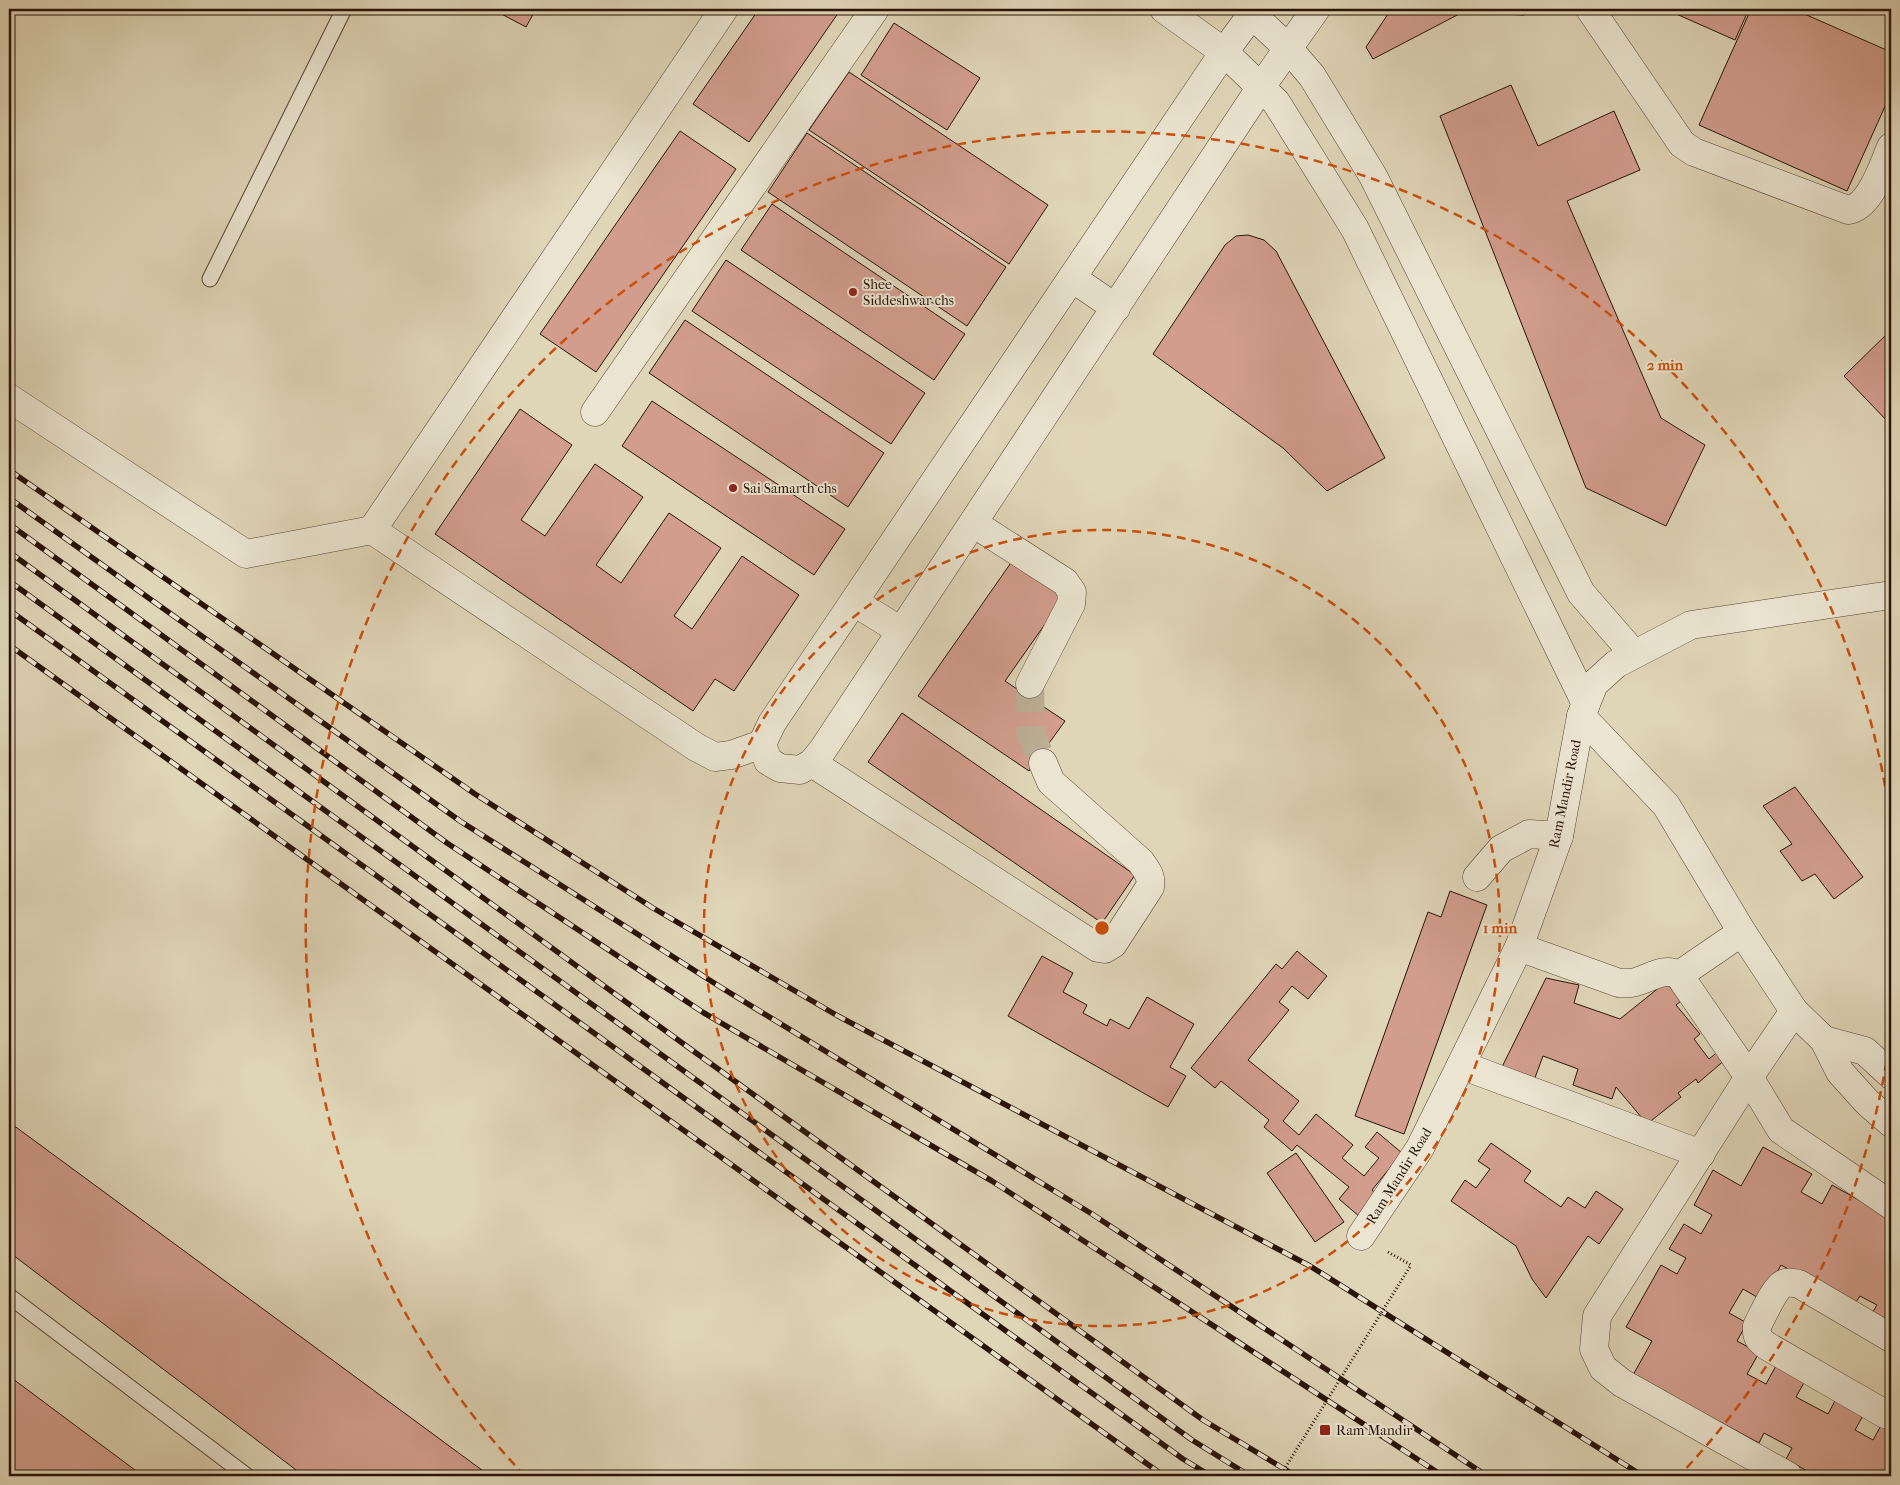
<svg xmlns="http://www.w3.org/2000/svg" width="1900" height="1485" font-family="'IM FELL French Canon',serif">
	<style>
		.building { fill: #d29d8d; stroke: #291407 }
		.lines { fill: none; stroke-linecap: round; stroke-linejoin: round }
		.minor-tunnel { stroke: #bbae94; stroke-width: 28; stroke-dasharray: 28 14; stroke-linecap: butt }
		.service-casing { stroke: #564433; stroke-width: 17 }
		.minor-casing { stroke: #564433; stroke-width: 29 }
		.tertiary-casing { stroke: #564433; stroke-width: 29 }
		.path { stroke: #291407; stroke-width: 3; stroke-dasharray: 1 2.5; stroke-linecap: butt }
		.service { stroke: #eae4d0; stroke-width: 15 }
		.minor { stroke: #eae4d0; stroke-width: 28 }
		.tertiary { stroke: #eae4d0; stroke-width: 28 }
		.rail-casing { stroke: #291407; stroke-width: 5.5 }
		.rail { stroke: #eae4d0; stroke-width: 4; stroke-dasharray: 11; stroke-linecap: butt }
		.path-bridge { stroke: #291407; stroke-width: 3; stroke-dasharray: 1 2.5; stroke-linecap: butt }
		.ring { fill: none; stroke: #cb4f0b; stroke-width: 2.5; stroke-dasharray: 9 6 }
		.poi-dot { fill: #8f2418; stroke: #eae4d0; stroke-width: 2 }
		.labels { text-anchor: middle; dominant-baseline: central; stroke-width: 4; stroke-linejoin: round; paint-order: stroke }
		.poi-label { font-size: 14px; fill: #291407; stroke: #eae4d0; text-anchor: start }
		.street-label { font-size: 14px; fill: #291407; stroke: #eae4d0 }
		.centre { fill: #cb4f0b; stroke: #eae4d0; stroke-width: 2.5 }
		.ring-label { font-size: 15px; text-anchor: middle; font-weight: bold; fill: #cb4f0b; stroke: #eae4d0; stroke-width: 4; stroke-linejoin: round; paint-order: stroke }
	</style>
	<rect width="100%" height="100%" fill="#dfd5b7"/>
	<filter id="stains"><feTurbulence type="fractalNoise" baseFrequency=".004" numOctaves="4"/><feColorMatrix values="0 0 0 0 .2 0 0 0 0 .09 0 0 0 0 .02 0 0 0 .5 -.17"/></filter>
	<radialGradient id="worn" r=".72"><stop offset=".6" stop-color="#630" stop-opacity="0"/><stop offset="1" stop-color="#630" stop-opacity=".3"/></radialGradient>
	<!-- building -->
	<g class="building">
		<polygon points="492,9 536,9 526,27"/>
		<polygon points="759,9 841,9 749,142 693,104"/>
		<polygon points="1384,9 1524,9 1524,15 1463,12 1373,59 1366,47 1388,14 1383,10"/>
		<polygon points="1665,9 1749,9 1735,40"/>
		<polygon points="1751,9 1793,9 1891,52 1891,93 1847,191 1699,125"/>
		<polygon points="894,23 980,78 947,130 861,75"/>
		<polygon points="849,72 1048,205 1009,264 809,130"/>
		<polygon points="1511,85 1538,146 1614,111 1640,170 1567,201 1661,418 1705,445 1666,526 1586,488 1440,116"/>
		<polygon points="680,131 736,169 596,372 540,334"/>
		<polygon points="807,133 1006,267 967,326 768,192"/>
		<polygon points="772,204 965,334 934,380 741,250"/>
		<polygon points="1248,235 1264,240 1276,251 1385,458 1327,491 1283,448 1153,354 1225,245 1236,236"/>
		<polygon points="726,260 925,393 891,444 692,311"/>
		<polygon points="685,320 884,453 848,507 649,373"/>
		<polygon points="1891,330 1891,425 1844,376"/>
		<polygon points="652,401 845,529 814,575 622,446"/>
		<polygon points="520,409 572,445 521,520 545,536 595,464 643,497 596,565 621,583 669,513 721,548 674,616 692,629 742,556 799,595 734,691 715,679 693,711 435,534"/>
		<polygon points="1015,557 1067,593 1005,681 1065,721 1029,771 918,696"/>
		<polygon points="902,713 1135,875 1102,923 868,762"/>
		<polygon points="1795,787 1863,877 1834,899 1815,874 1802,881 1780,851 1792,844 1763,806"/>
		<polygon points="1450,891 1487,905 1404,1134 1355,1116 1428,912 1441,917"/>
		<polygon points="1297,951 1327,976 1308,999 1292,986 1279,1002 1289,1010 1248,1060 1299,1101 1283,1121 1299,1135 1316,1114 1353,1145 1342,1158 1364,1176 1379,1158 1365,1147 1377,1132 1402,1153 1372,1190 1378,1195 1360,1217 1339,1199 1349,1187 1297,1145 1292,1151 1264,1127 1269,1120 1221,1081 1215,1088 1191,1068 1276,964 1282,969"/>
		<polygon points="1042,956 1073,973 1063,992 1087,1005 1083,1013 1107,1026 1110,1019 1129,1029 1147,997 1194,1024 1170,1067 1186,1076 1168,1107 1008,1016"/>
		<polygon points="1546,978 1579,985 1574,1003 1620,1019 1666,982 1681,1001 1676,1005 1700,1034 1694,1039 1709,1059 1720,1050 1726,1059 1698,1083 1696,1079 1678,1093 1681,1097 1647,1124 1616,1087 1612,1099 1573,1085 1578,1069 1543,1056 1533,1083 1500,1071"/>
		<polygon points="9,1122 490,1476 304,1476 9,1252"/>
		<polygon points="1491,1143 1531,1171 1524,1181 1561,1207 1568,1197 1585,1208 1596,1191 1623,1209 1599,1244 1588,1236 1546,1298 1532,1279 1516,1246 1451,1201 1465,1180 1476,1188 1490,1169 1478,1161"/>
		<polygon points="1763,1147 1812,1174 1801,1192 1822,1204 1832,1185 1891,1218 1891,1238 1889,1243 1891,1245 1891,1326 1871,1315 1877,1305 1860,1296 1854,1305 1781,1265 1762,1300 1743,1289 1729,1313 1747,1323 1737,1341 1759,1353 1747,1374 1766,1384 1777,1364 1806,1379 1796,1397 1828,1414 1837,1397 1865,1412 1855,1430 1873,1440 1883,1422 1891,1427 1891,1476 1816,1476 1786,1459 1792,1448 1764,1433 1759,1443 1633,1375 1652,1341 1626,1327 1661,1265 1677,1274 1686,1258 1669,1249 1684,1224 1701,1234 1712,1215 1694,1205 1713,1170 1741,1186"/>
		<polygon points="1296,1153 1344,1222 1315,1242 1267,1173"/>
		<polygon points="9,1376 143,1476 9,1476"/>
	</g>
	<g class="lines">
		<!-- minor-tunnel -->
		<polyline class="minor-tunnel" points="1030,684 1031,734 1043,763"/>
		<defs>
			<g id="service">
				<polyline points="210,279 344,9"/>
				<polyline points="9,1296 247,1476"/>
			</g>
			<g id="minor">
				<path d="M1590,9l92,135 12,8 154,58c23,-3 35,-45 43,-63"/>
				<polyline points="9,398 246,554 372,530 696,747 715,757 731,755 762,744"/>
				<polyline points="595,412 875,9"/>
				<polyline points="973,523 1065,582 1072,592 1071,604 1030,684"/>
				<polyline points="372,530 724,9"/>
				<polyline points="1581,716 1666,805 1742,932 1794,1011 1824,1040 1840,1072 1867,1102 1891,1123"/>
				<path d="M812,763l286,185 7,1 8,-5 37,-57c2,-11 -3,-16 -9,-25l-90,-80 -8,-19"/>
				<polyline points="1477,877 1501,849 1529,834 1559,836"/>
				<path d="M1519,947l100,36c4,0 9,0 12,0 18,-3 31,-17 48,-8l70,102 32,53 110,75"/>
				<polyline points="1679,975 1742,932"/>
				<polyline points="1824,1040 1865,1051 1891,1075"/>
				<polyline points="1461,1065 1701,1154"/>
				<polyline points="1361,1236 1420,1148 1519,947 1559,836 1581,716 1594,684 1616,664 1691,625 1891,595"/>
				<path d="M1891,1338l-92,-54c-5,-1 -11,-3 -16,0 -9,5 -21,33 -26,42 -1,11 2,14 10,20l118,68h6"/>
				<polyline points="1788,1476 1622,1383 1603,1368 1594,1349 1597,1316 1749,1077 1794,1011"/>
			</g>
			<g id="tertiary">
				<polyline points="1164,9 1224,52 1276,102 1355,229 1586,704"/>
				<polyline points="1246,9 1288,48 1312,76 1373,176 1581,593 1634,654"/>
				<polyline points="1256,9 1224,52 772,723 762,744 768,761 780,768 800,770 812,763 822,751 1261,87 1316,9"/>
				<polyline points="1072,278 1116,308"/>
				<polyline points="854,602 901,631"/>
			</g>
		</defs>
		<!-- service casing -->
		<use href="#service" class="service-casing"/>
		<!-- minor casing -->
		<use href="#minor" class="minor-casing"/>
		<!-- tertiary casing -->
		<use href="#tertiary" class="tertiary-casing"/>
		<!-- path -->
		<polyline class="path" points="1388,1252 1411,1265"/>
		<!-- service -->
		<use href="#service" class="service"/>
		<!-- minor -->
		<use href="#minor" class="minor"/>
		<!-- tertiary -->
		<use href="#tertiary" class="tertiary"/>
		<defs>
			<g id="rail">
				<polyline points="9,470 475,794 653,908 838,1016 1310,1266 1643,1476"/>
				<polyline points="9,498 460,821 722,988 1092,1214 1487,1476"/>
				<polyline points="9,524 447,843 704,1013 992,1181 1443,1476"/>
				<polyline points="9,552 685,1045 1203,1420 1296,1476"/>
				<polyline points="9,581 1192,1440 1250,1476"/>
				<polyline points="9,610 1183,1459 1211,1476"/>
				<polyline points="9,645 1164,1476"/>
			</g>
		</defs>
		<!-- rail casing -->
		<use href="#rail" class="rail-casing"/>
		<!-- rail -->
		<use href="#rail" class="rail"/>
		<!-- path-bridge -->
		<polyline class="path-bridge" points="1280,1476 1411,1265"/>
	</g>
	<!-- distance rings -->
	<g class="ring">
		<circle cx="1102" cy="928" r="398"/>
		<path d="M1891 1032A796 796 0 0 1 1679 1476M525 1476A796 796 0 1 1 1891 824"/>
	</g>
	<!-- markers -->
	<g class="poi-dot">
		<circle cx="853" cy="292" r="5"/>
		<circle cx="733" cy="488" r="5"/>
		<rect x="1319" y="1424" width="12" height="12" rx="2.5"/>
	</g>
	<g class="labels">
		<!-- poi labels -->
		<g class="poi-label">
			<text x="863" y="284">Shee<tspan x="863" dy="16">Siddeshwar chs</tspan></text>
			<text x="743" y="488">Sai Samarth chs</text>
			<text x="1336" y="1430">Ram Mandir</text>
		</g>
		<!-- street labels -->
		<g class="street-label">
			<text transform="translate(1565 794) rotate(-78)">Ram Mandir Road</text>
			<text transform="translate(1399 1176) rotate(-58)">Ram Mandir Road</text>
		</g>
	</g>
	<circle cx="1102" cy="928" r="8" class="centre"/>
	<g class="ring-label">
		<text x="1665" y="370">2 min</text>
		<text x="1500" y="933">1 min</text>
	</g>
	<!-- margin -->
	<rect width="1900" height="1485" fill="none" stroke="#dfd5b7" stroke-width="30"/>
	<rect x="10" y="10" width="1880" height="1465" fill="none" stroke="#291407" stroke-width="2.5"/>
	<rect x="15" y="15" width="1870" height="1455" fill="none" stroke="#291407"/>
	<rect width="100%" height="100%" filter="url(#stains)"/>
	<rect width="100%" height="100%" fill="url(#worn)"/>
</svg>
